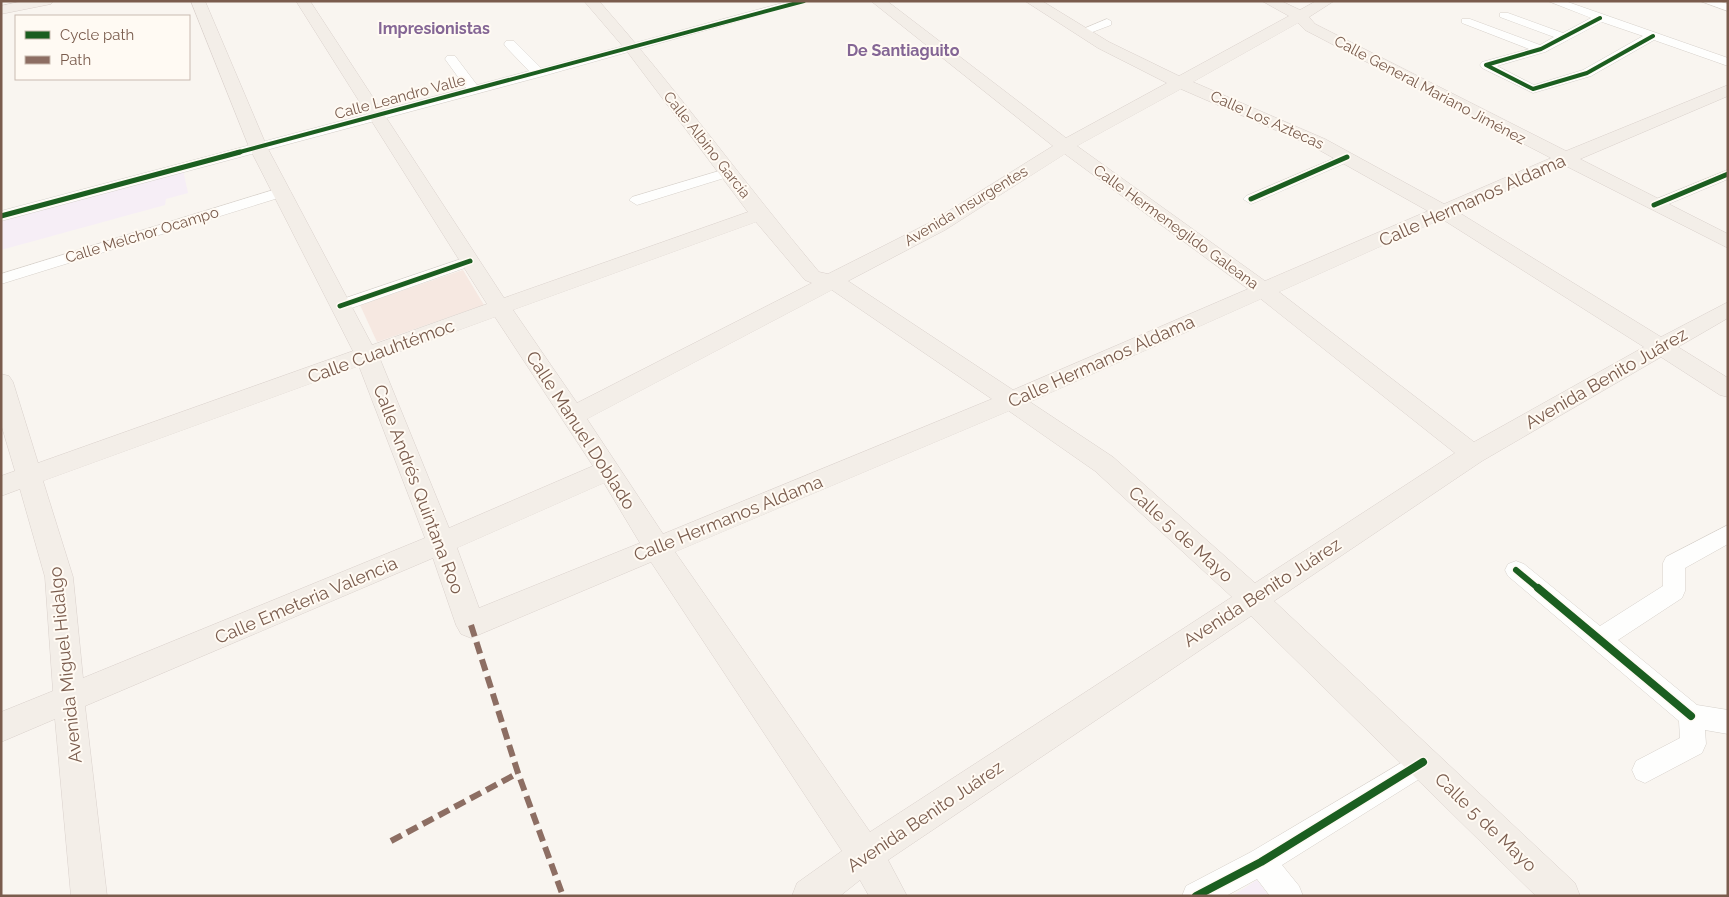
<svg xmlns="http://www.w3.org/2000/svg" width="1729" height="897" font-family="Raleway,sans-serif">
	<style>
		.commercial { fill: #f6e8e1 }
		.education { fill: #f6eef6 }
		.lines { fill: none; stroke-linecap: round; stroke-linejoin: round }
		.minor-casing { stroke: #d7d1cb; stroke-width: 1 }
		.major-casing { stroke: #dad1cc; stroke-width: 1 }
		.minor { fill: #fefefd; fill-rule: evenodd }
		.major { fill: #f3eee8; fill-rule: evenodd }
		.quiet { stroke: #8d6e63; stroke-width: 6; stroke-dasharray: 12 6; stroke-linecap: butt }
		.cycleway-far3-casing { stroke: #fffaf3; stroke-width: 5.5 }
		.cycleway-far2-casing { stroke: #fffaf3; stroke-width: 8 }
		.cycleway-far1-casing { stroke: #fffaf3; stroke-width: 9 }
		.cycleway-casing { stroke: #fffaf3; stroke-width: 11 }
		.cycleway-far3 { stroke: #1b5e20; stroke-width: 4 }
		.cycleway-far2 { stroke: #1b5e20; stroke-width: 5 }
		.cycleway-far1 { stroke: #1b5e20; stroke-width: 6 }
		.cycleway { stroke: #1b5e20; stroke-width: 8 }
		.labels { text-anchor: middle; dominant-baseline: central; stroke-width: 4; stroke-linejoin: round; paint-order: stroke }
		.far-street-label { font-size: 15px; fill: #7a5c4d; stroke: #fffaf3 }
		.far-quarter-label { font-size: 16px; font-weight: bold; fill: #846695; stroke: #fffaf3 }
		.street-label { font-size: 18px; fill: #7a5c4d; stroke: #fffaf3 }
	</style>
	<rect width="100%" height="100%" fill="#f9f5f0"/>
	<!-- commercial -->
	<polygon class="commercial" points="463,270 484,305 377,342 360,305"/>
	<!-- education -->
	<g class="education">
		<polygon points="183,170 188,193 166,199 165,205 1,250 1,219"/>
		<polygon points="1257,880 1269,896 1232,896"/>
	</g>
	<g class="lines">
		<defs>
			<g id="minor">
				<polygon points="790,1 809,1 543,76 1,221 1,211 466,88 445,59 447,56 455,56 477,85 529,71 506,47 504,44 506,41 514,41 541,68"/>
				<path d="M1548,1h17l163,57v8l-74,-26 -63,36 -58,17 -51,-25 -2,-3 2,-3 47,-13 -67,-26v-4h8l70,26 14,-8 -54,-20v-4h8l55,20 28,-15zM1602,22l41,14 -60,34 -49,15 -37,-19 48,-14z"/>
				<polygon points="1700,1 1718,1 1728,4 1728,11"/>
				<polygon points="1107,19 1111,21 1111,25 1082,36 1076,32"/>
				<polygon points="1347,153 1352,154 1354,157 1352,160 1256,202 1251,204 1243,199 1246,196"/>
				<polygon points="729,168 734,169 736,172 734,175 637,205 629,200 632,197"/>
				<polygon points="1728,170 1728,179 1659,208 1654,210 1646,205 1649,202"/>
				<polygon points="283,187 291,192 288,195 1,284 1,274"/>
				<polygon points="470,256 476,258 478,261 476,264 346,310 334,310 331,306 334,302"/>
				<polygon points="1728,525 1728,544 1685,568 1685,591 1682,598 1618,640 1697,705 1728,710 1728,734 1705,730 1706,744 1702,753 1645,783 1636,779 1632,770 1636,761 1680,738 1679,721 1508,576 1505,570 1508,564 1516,561 1524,564 1600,626 1663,586 1663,563 1666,557"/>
				<polygon points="1423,750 1432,753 1436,762 1432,771 1282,865 1299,886 1303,896 1270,896 1257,879 1226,896 1182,896 1186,886 1251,852"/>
			</g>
			<g id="major">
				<polygon points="23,1 53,1 51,4 1,14 1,6"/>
				<path d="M191,1h14l62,146 105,198 115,-41 -191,-303h14l194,297 244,-86 -122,-162 -42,-49h15c77,87 145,182 220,271l9,2 103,-52 122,-76 -182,-145h16l179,137 101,-55 -69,-35 -73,-47h17l67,41 70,34 110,-60 -27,-15h19l19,9 16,-9h18l-25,16 6,7 251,127 162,-66v11l-148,63 148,75v14l-164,-83 -106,47 203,125 67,-35v16l-50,29 50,31v19l-8,-2 -59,-38 -179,104 -208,140 301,282 5,13h-44l-285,-280 -363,244 19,36h-38l-9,-16 -20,16h-48l5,-13 45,-32 -191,-289 -180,76 -10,-4 -5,-9 -23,-67 -348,148 22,190h-36l-16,-177 -54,23v-30l52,-21 -8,-114 -25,-88 -19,7v-20l14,-5 -14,-47v-50l8,2 4,6 25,81 315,-112 -104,-204zM1298,23l7,7 246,128 -107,46 -119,-65 -132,-57zM1181,89l131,57 116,65 -163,70 -188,-135zM1065,154l183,135 -235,101 -165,-109 97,-51zM1442,219l202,128 -170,95 -195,-150zM756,222l49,58 7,3 -235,120 -64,-93zM832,290l160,109 -329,135 -76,-115zM1261,299l194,154 -200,130 -142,-126 -83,-55zM495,317l98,149 -144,62 -69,-169zM359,366l66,172 -342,140 -10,-101 -30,-96zM1009,411l86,60 137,126 -362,235 -195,-280zM604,483l36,60 -161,65 -22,-60z"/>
			</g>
		</defs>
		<!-- minor casing -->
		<use href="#minor" class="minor-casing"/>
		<!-- major casing -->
		<use href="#major" class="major-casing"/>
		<!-- minor -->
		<use href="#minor" class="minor"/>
		<!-- major -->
		<use href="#major" class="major"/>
		<!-- quiet -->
		<g class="quiet">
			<polyline points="471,625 518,773 563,896"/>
			<polyline points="391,841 518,773"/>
		</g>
		<defs>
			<g id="cycleway-far3">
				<polyline points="1600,18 1541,49 1486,65 1533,89 1587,73 1653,36"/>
				<polyline points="236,153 804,1"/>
			</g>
			<g id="cycleway-far2">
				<polyline points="1251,199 1347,157"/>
				<polyline points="1654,205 1728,174"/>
				<polyline points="1,216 240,152"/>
				<polyline points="340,306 470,261"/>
			</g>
			<polyline id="cycleway-far1" points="1516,570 1540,590"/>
			<g id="cycleway">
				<polyline points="1538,588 1691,716"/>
				<polyline points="1196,896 1261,862 1423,762"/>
			</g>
		</defs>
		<!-- cycleway-far3 casing -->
		<use href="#cycleway-far3" class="cycleway-far3-casing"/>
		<!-- cycleway-far2 casing -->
		<use href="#cycleway-far2" class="cycleway-far2-casing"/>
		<!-- cycleway-far1 casing -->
		<use href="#cycleway-far1" class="cycleway-far1-casing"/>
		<!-- cycleway casing -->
		<use href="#cycleway" class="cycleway-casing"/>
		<!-- cycleway-far3 -->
		<use href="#cycleway-far3" class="cycleway-far3"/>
		<!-- cycleway-far2 -->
		<use href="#cycleway-far2" class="cycleway-far2"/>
		<!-- cycleway-far1 -->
		<use href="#cycleway-far1" class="cycleway-far1"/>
		<!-- cycleway -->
		<use href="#cycleway" class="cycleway"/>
	</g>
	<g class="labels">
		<!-- far-street labels -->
		<g class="far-street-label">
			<text transform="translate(1430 90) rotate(28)">Calle General Mariano Jiménez</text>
			<text transform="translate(400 97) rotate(-15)">Calle Leandro Valle</text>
			<text transform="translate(1267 120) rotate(24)">Calle Los Aztecas</text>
			<text transform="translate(707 145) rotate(52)">Calle Albino García</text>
			<text transform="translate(966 206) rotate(-31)">Avenida Insurgentes</text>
			<text transform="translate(1176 227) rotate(36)">Calle Hermenegildo Galeana</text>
			<text transform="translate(142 235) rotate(-17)">Calle Melchor Ocampo</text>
		</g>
		<!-- far-quarter labels -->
		<g class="far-quarter-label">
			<text x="434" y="28">Impresionistas</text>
			<text x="903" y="50">De Santiaguito</text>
		</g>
		<!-- street labels -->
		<g class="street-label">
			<text transform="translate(1472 200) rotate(-24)">Calle Hermanos Aldama</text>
			<text transform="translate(381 351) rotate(-20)">Calle Cuauhtémoc</text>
			<text transform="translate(1101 361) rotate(-24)">Calle Hermanos Aldama</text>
			<text transform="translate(1606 378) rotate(-30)">Avenida Benito Juárez</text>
			<text transform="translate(581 430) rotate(57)">Calle Manuel Doblado</text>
			<text transform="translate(419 489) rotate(69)">Calle Andrés Quintana Roo</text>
			<text transform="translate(728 518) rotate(-22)">Calle Hermanos Aldama</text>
			<text transform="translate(1181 534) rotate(42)">Calle 5 de Mayo</text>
			<text transform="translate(1262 592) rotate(-33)">Avenida Benito Juárez</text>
			<text transform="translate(306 600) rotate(-23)">Calle Emeteria Valencia</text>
			<text transform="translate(65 665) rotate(-96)">Avenida Miguel Hidalgo</text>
			<text transform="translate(925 816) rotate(-34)">Avenida Benito Juárez</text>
			<text transform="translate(1486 822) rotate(44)">Calle 5 de Mayo</text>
		</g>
	</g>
	<!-- border -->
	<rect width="1729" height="897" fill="none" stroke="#7a5c4d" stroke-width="5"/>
	<!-- legend -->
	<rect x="15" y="15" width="175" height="65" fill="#fffaf3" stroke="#cabbb1"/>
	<rect x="25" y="31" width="25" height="8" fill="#1b5e20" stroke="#cabbb1"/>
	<text x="60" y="40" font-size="15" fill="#7a5c4d">Cycle path</text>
	<rect x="25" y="56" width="25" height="8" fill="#8d6e63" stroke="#cabbb1"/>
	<text x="60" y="65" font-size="15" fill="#7a5c4d">Path</text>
</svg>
